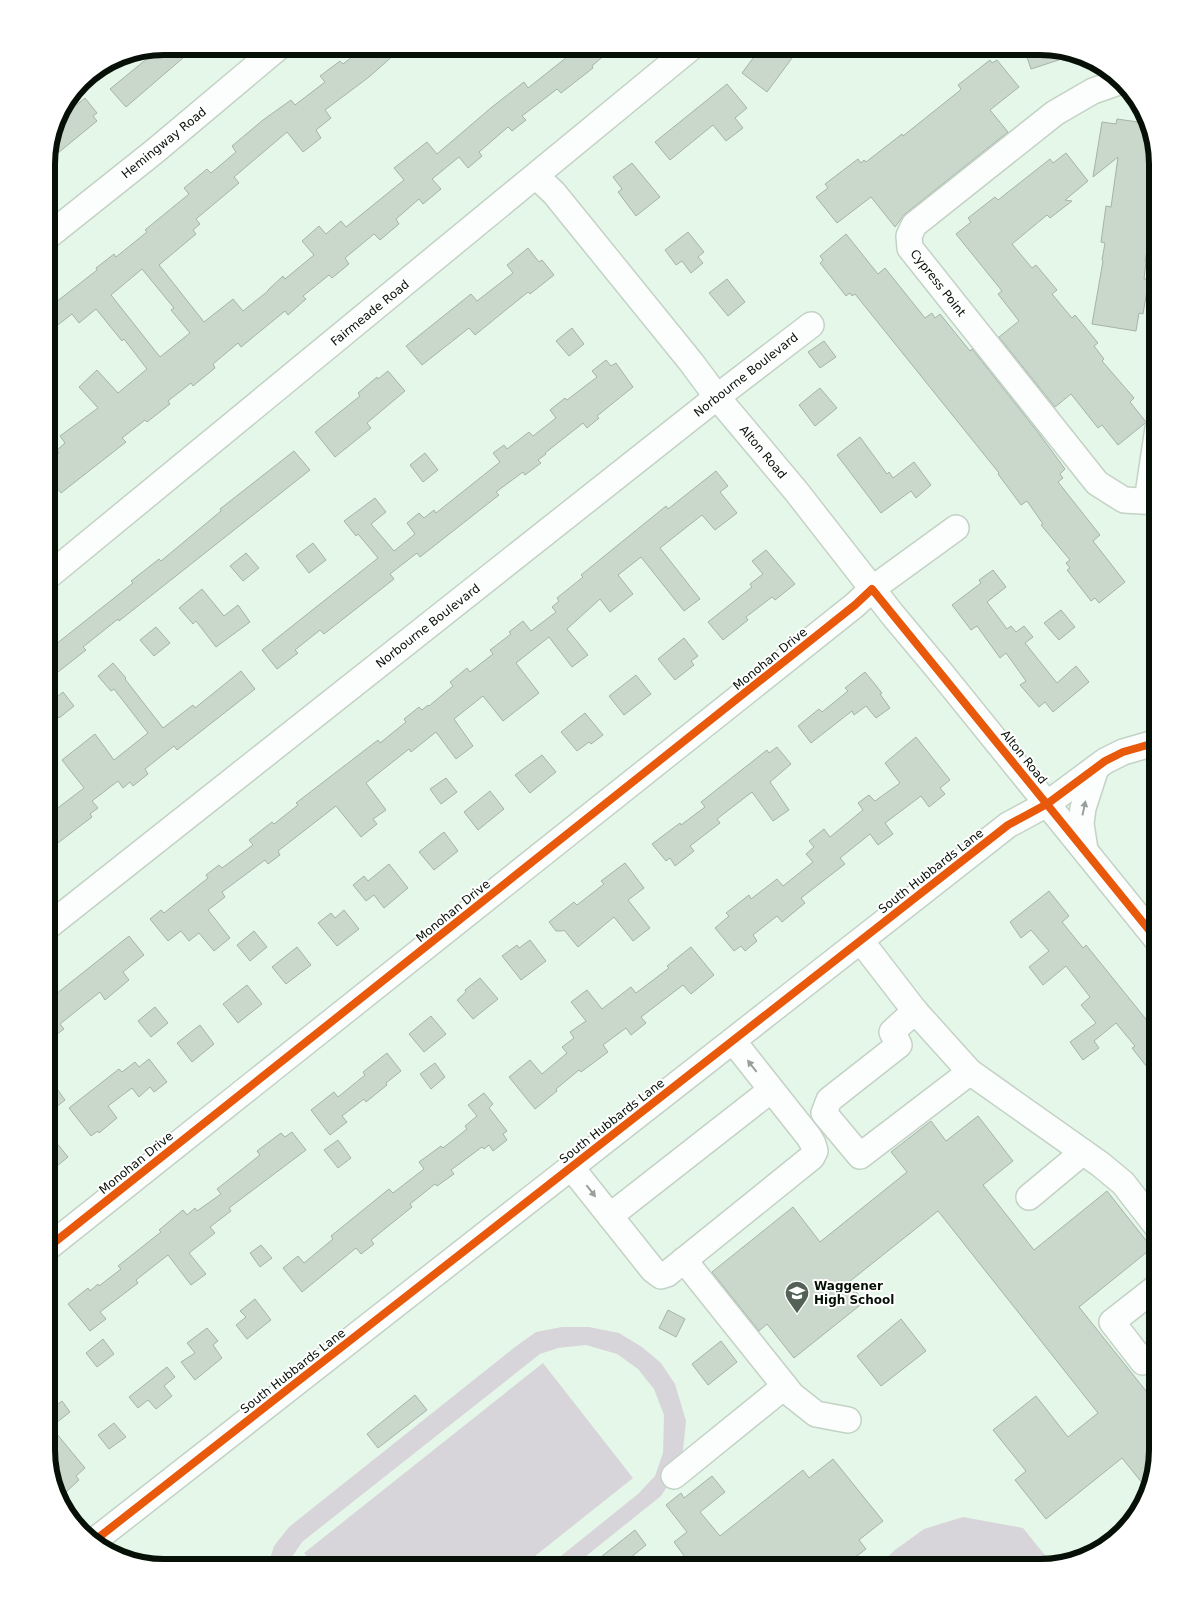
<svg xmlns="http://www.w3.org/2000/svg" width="1204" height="1614" font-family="'DejaVu Sans',sans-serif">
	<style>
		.green { fill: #d8d5da }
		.building { fill: #cad7cb; stroke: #a6b4a8; fill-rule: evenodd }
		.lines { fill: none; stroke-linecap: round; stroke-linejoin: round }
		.minor-casing { stroke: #c4d2c6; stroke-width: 28 }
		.minor { stroke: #fbfefc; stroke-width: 25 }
		.cycleway-casing { stroke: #fff; stroke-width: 11 }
		.cycleway { stroke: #e8590c; stroke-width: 8 }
		.oneway { fill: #999f9a }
		.labels { text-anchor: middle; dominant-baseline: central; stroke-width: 4; stroke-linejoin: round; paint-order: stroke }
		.street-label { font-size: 12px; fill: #061007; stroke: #fff }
		.poi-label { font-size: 12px; font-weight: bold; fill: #061007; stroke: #fff; text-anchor: start }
		.rim { fill: none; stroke: #061007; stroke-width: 6 }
	</style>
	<rect width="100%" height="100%" fill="#e5f7e8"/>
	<!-- green -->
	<g class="green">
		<polygon points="562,1327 589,1327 619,1333 642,1347 661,1363 675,1384 686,1421 683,1450 674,1476 661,1496 571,1568 546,1568 638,1494 655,1476 663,1453 664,1415 654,1389 638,1369 617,1354 586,1345 558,1348 540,1354 302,1542 292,1557 287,1568 267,1568 274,1546 289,1527 515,1347 536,1332"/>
		<polygon points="543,1363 633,1478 520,1568 316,1568 304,1553"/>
		<polygon points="963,1517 1023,1528 1052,1564 1040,1568 876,1568 895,1550 924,1529"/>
	</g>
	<!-- building -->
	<g class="building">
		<polygon points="164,46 189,46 180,54 183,58 126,107 110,89 154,53 150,49"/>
		<path d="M366,46h38l-35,31 -44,33 6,8 -15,12 5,8 -18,14 -16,-20 -53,45 5,6 -43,36 4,5 -7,6 3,4 -37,31 45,57 29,-23 10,12 25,-20v-1l15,-14 2,3 29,-24 -12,-14 17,-15 7,8 15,-13 5,6 58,-47 -10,-12 33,-26 10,12 55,-47 32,-25 4,6 53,-42h34l-23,20 1,2 -32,25 -4,-4 -35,27 4,4 -14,11 -4,-4 -29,25 3,4 -14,12 -9,-11 -27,22 9,10 -18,15 -4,-5 -23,20 3,5 -19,16 -6,-6 -29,24 4,6 -17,14 -3,-3 -26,21 3,3 -18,16 -3,-4 -44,36 -3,-4 -25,21 2,4 -22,18 -2,-3 -23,18 2,3 -23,18 -2,-2 -23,18 4,4 -65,51 -15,-18v-12l13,-10 -2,-3 8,-7 -5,-7 38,-28 -19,-21 18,-17 21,23 29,-24 -23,-30 -2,2 -26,-32 -17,14 -7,-9 -26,20v-24l51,-40 -1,-2 18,-14 2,3 31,-25 -2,-2 44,-36 -5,-6 23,-19 4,4 25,-21 -4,-6 31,-26 28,-20 4,5 30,-23 -5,-6 20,-15 3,3zM142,269l32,39 -3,2 19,23 -30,24 -49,-62z"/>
		<polygon points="762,46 785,46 795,54 767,92 742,73"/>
		<polygon points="1023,46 1047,46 1074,55 1031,69"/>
		<polygon points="990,60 992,63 997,60 1019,87 990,110 1008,132 905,214 895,227 871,197 837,223 816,197 828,188 825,184 858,159 861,163 864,160 866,162 902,134 903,136 958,92 961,89 958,85"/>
		<polygon points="727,84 747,108 735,118 743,128 726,141 713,125 670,160 655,142"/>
		<polygon points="85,98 97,113 93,116 97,121 47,162 47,156 59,112 68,99 74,107"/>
		<polygon points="1117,119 1145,123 1158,164 1158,174 1153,173 1147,212 1153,213 1145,262 1146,262 1144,279 1149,279 1143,314 1139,313 1136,331 1092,324 1103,261 1102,260 1105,243 1101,242 1106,206 1111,207 1118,157 1093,177 1102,122 1116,124"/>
		<polygon points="1066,153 1088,181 1065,200 1072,201 1050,218 1047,215 1012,244 1032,268 1036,265 1057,290 1052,294 1072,318 1075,315 1098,343 1094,346 1104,359 1102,361 1134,398 1130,402 1146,422 1144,424 1118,445 1102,425 1098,428 1071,394 1055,407 999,337 1019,321 998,294 1002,291 956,234 971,222 968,218 995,197 998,200 1050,159 1053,163"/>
		<polygon points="632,163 660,197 636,216 618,192 622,189 613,177"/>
		<polygon points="688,232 704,252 698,257 703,263 691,273 682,261 676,265 665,250"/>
		<polygon points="846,234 878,274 885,268 925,318 932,313 935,318 940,314 970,351 972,349 1037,431 1065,469 1060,474 1063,478 1058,482 1100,535 1093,541 1125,582 1099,603 1095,598 1091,601 1067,570 1070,568 1066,563 1070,560 1041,525 1043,524 1027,501 1021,505 998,474 999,473 855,294 852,296 850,293 846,296 820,263 823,260 820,256"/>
		<polygon points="528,248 539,262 542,260 554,275 530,294 528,292 475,335 469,328 422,365 406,346 471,294 477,301 513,273 507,265"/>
		<polygon points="727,279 745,302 728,316 709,293"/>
		<polygon points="572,328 584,344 569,356 556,341"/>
		<polygon points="824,341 836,357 820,368 808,352"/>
		<polygon points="606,360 611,366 616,363 633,387 597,416 599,418 587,428 583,423 545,453 546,454 538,460 541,463 525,475 523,472 496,492 499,495 420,557 417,553 390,574 394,579 324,634 320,630 295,650 298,653 277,669 262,650 378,558 358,534 356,536 344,521 375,498 386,512 371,524 394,551 415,534 407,523 419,513 424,518 434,510 436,513 500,462 493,453 504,445 507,449 529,432 533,436 556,418 550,410 565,398 567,400 597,377 592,371"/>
		<polygon points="388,371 405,391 367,423 371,428 335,457 315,432 360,396 358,393 377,377 378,379"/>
		<polygon points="820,388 837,408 815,426 799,405"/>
		<polygon points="860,437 887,474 889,472 893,478 914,462 931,485 916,498 911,491 881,513 837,455"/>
		<polygon points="294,451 310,470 119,621 118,619 83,647 86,650 58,672 46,658 46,652 133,583 131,581 159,559 161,561 221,511 220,509"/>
		<polygon points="425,453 438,470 423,482 410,465"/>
		<polygon points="716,471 728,486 720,492 737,513 715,530 702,515 660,548 700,599 684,611 641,557 618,575 633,594 610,612 600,599 567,629 588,655 572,667 549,637 516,663 539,693 503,721 483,696 454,719 473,746 456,759 436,732 411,752 409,749 366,783 386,810 373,819 377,824 361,837 336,806 278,851 280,855 268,864 265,860 222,892 225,897 208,910 230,938 214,951 199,933 189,941 181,931 168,941 150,919 161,910 164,913 208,878 206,875 219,865 222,868 253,845 249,840 272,822 274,824 298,805 296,803 378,740 380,743 406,722 404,719 419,707 422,710 428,705 429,706 453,686 450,682 467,668 470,672 493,654 490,650 511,634 509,632 523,621 531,631 556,612 552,607 559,601 557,598 583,577 581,575 666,506 668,509"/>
		<polygon points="313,543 326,560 309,573 296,556"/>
		<polygon points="766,550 795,584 775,600 772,597 746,617 748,620 723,640 708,622 752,587 750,584 763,574 752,561"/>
		<polygon points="246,553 259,568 243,581 230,566"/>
		<polygon points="993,570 1006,587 987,602 1007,629 1011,626 1016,632 1024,626 1033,637 1025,643 1057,683 1076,666 1089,682 1053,712 1045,702 1039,707 1020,685 1026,681 1006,653 1000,658 977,626 971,630 952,605 981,583 979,580"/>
		<polygon points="202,589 224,616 238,605 250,622 216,647 196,621 193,624 179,608"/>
		<polygon points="1061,610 1075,627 1059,640 1044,623"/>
		<polygon points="156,627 170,643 154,656 140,640"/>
		<polygon points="684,638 698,656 691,661 694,665 675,680 658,659"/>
		<polygon points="113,663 126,678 125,679 163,728 193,705 195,708 241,671 255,689 177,750 174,746 145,769 148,774 133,786 130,782 123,788 118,781 92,801 98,808 90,814 92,817 46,852 46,817 84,788 62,760 95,734 114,760 148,733 114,689 111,691 98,676"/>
		<polygon points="865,672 882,693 880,694 890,708 876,718 866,706 854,715 852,711 811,743 798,726 819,709 822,712 848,691 845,688"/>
		<polygon points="636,675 651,694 624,715 609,696"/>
		<polygon points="63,692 74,706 59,718 48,704"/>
		<polygon points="585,713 603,735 591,744 589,742 577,751 561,732"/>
		<polygon points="916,737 950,780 940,788 945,794 929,807 921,796 885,823 893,834 878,845 870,834 840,858 845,864 801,898 805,903 782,922 777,916 753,935 757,941 745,951 741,946 734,951 715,928 729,916 726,913 749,895 751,899 777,879 783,886 813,862 806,854 814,847 809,841 824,829 830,837 863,810 858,803 869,795 875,801 900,783 885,763"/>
		<polygon points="777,747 791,764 770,782 789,810 773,821 752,792 717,819 720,823 690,846 694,851 675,866 670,858 666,861 652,844 680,823 681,825 705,807 701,802 767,750 769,753"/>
		<polygon points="542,755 556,772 530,793 515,775"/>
		<polygon points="446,778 457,792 441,804 430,789"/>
		<polygon points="490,791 504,809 478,830 464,812"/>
		<polygon points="444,832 458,851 434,870 419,852"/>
		<polygon points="625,863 644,888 628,900 650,928 633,941 614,917 578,947 564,930 562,931 556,931 549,922 574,902 577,905 604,884 601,881"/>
		<polygon points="389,864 408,888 384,908 374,895 366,901 353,885 364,876 368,881"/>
		<polygon points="1049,891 1069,916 1062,922 1083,948 1086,945 1158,1034 1158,1058 1147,1067 1132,1048 1135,1046 1116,1023 1094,1041 1099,1048 1083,1060 1070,1042 1096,1023 1081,1005 1090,997 1066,966 1043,985 1029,967 1049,951 1031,930 1021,938 1010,922"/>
		<polygon points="344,910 359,929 337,946 318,923 331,913 335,918"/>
		<polygon points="254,931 267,947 250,961 237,945"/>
		<polygon points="129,936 144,955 123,972 129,980 105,1000 100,992 60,1024 64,1029 46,1042 46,1002"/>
		<polygon points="530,940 546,961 521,980 502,956 517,945 519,948"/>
		<polygon points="297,947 311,965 286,984 272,967"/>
		<polygon points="691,947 714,975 691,994 683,985 641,1017 646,1023 631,1035 626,1028 603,1045 608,1052 581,1072 579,1070 556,1089 557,1091 535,1109 509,1077 530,1060 542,1074 567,1053 562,1047 574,1038 570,1032 586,1021 571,1002 587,990 602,1009 631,987 636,993 669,968 667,966"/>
		<polygon points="480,978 498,999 473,1019 457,1000 466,992 465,990"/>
		<polygon points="247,985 262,1004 238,1023 223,1004"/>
		<polygon points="155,1007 168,1023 151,1037 138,1021"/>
		<polygon points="431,1016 446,1034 424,1052 409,1034"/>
		<polygon points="200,1025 214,1044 192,1062 177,1043"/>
		<polygon points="387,1053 401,1071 386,1083 387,1085 366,1102 364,1099 342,1116 347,1122 330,1135 311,1110 334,1092 338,1097 365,1075 363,1072"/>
		<polygon points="149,1059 167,1082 154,1092 150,1087 139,1097 132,1088 108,1106 117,1118 99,1133 98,1131 91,1136 69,1108 119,1069 122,1072 135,1062 139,1067"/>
		<polygon points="435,1063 445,1077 431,1089 420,1074"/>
		<polygon points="55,1086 65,1100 46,1115 46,1093"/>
		<polygon points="484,1093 493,1104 489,1108 507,1131 503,1134 507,1140 493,1151 489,1145 484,1149 482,1147 451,1170 454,1174 437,1186 435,1184 410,1204 412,1207 371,1240 374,1244 361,1254 356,1248 302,1292 283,1268 298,1256 304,1263 333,1239 331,1236 389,1189 393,1193 424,1169 419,1162 441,1146 443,1148 467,1129 465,1126 477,1116 468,1105"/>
		<polygon points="978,1116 1013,1161 983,1185 1034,1250 1107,1191 1152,1248 1079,1307 1158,1406 1158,1450 1147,1489 1122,1458 1046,1519 1015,1480 1026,1471 993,1430 1036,1396 1068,1437 1098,1413 938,1211 849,1282 864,1302 794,1358 767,1324 759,1331 712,1272 793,1207 820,1242 907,1172 891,1152 931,1121 946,1141"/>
		<polygon points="46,1130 68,1157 46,1175"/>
		<polygon points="292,1132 306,1150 229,1208 231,1211 210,1227 215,1233 189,1253 206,1274 191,1285 168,1255 136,1280 138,1283 100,1312 106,1319 90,1331 68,1304 88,1288 90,1291 98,1284 99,1286 121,1269 118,1266 161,1232 159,1230 183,1210 187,1215 195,1208 197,1211 221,1194 217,1189 260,1155 257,1151 281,1133 285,1137"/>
		<polygon points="338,1140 351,1158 338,1168 324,1150"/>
		<polygon points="261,1245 272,1258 260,1267 250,1253"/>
		<polygon points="255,1299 271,1320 247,1339 236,1325 246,1317 240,1311"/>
		<polygon points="668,1310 685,1319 676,1337 659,1328"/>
		<polygon points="901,1319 926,1351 881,1386 857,1356"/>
		<polygon points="207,1328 218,1341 213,1345 222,1358 195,1380 181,1362 195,1353 187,1343"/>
		<polygon points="103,1339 114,1354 97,1367 86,1353"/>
		<polygon points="721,1341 737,1362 708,1385 692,1364"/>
		<polygon points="167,1367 175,1377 164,1386 172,1396 156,1409 148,1400 138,1408 129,1397"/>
		<polygon points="415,1395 427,1410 378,1448 367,1434"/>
		<polygon points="62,1401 70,1412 51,1427 85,1468 76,1476 79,1480 66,1492 62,1487 58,1490 46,1450 46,1413"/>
		<polygon points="114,1423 126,1437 109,1449 98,1435"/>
		<polygon points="833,1459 883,1521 859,1540 866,1549 841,1568 693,1568 674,1542 687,1532 666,1505 681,1493 684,1498 712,1476 725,1492 700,1512 720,1536 803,1470 809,1478"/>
		<polygon points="635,1530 646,1545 618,1568 587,1568"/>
	</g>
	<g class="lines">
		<defs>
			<g id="minor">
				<polyline points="1119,82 1093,91 1055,113 914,225 909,236 910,248 1097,483 1124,500 1158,502"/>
				<polyline points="536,176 554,193 691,362 717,397 796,491 892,614 938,669 1158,941"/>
				<polyline points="47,237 155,151 280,46"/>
				<polyline points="1147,501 1158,428"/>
				<polyline points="46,578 693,46"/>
				<polyline points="1085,850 1081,824 1083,808 1096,768"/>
				<polyline points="46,928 717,397 811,325"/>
				<polyline points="861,941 915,1011 970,1072 1100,1164 1123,1183 1158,1228"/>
				<polyline points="915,1011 892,1032 899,1045 829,1100 824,1113 860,1156 970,1072"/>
				<polyline points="571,1167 653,1270 661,1276 667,1274 812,1157 815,1151 813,1144 809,1137 733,1041"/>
				<polyline points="1029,1197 1083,1152"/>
				<polyline points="610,1216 771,1090"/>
				<polyline points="46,1249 855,605 872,589 956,528"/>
				<polyline points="684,1260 792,1395 816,1414 848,1420"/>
				<polyline points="1158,1351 1143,1362 1112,1322 1158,1286"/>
				<polyline points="674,1476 785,1386"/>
				<polyline points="94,1541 1008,825 1047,804 1105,761 1123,752 1158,742"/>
			</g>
		</defs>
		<!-- minor casing -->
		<use href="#minor" class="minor-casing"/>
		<!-- minor -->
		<use href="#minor" class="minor"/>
		<defs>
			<g id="cycleway">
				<polyline points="46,1249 855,605 872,589 1158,941"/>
				<polyline points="94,1541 1008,825 1047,804 1105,761 1123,752 1158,742"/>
			</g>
		</defs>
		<!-- cycleway casing -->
		<use href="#cycleway" class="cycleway-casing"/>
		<!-- cycleway -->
		<use href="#cycleway" class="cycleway"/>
	</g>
	<!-- one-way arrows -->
	<defs><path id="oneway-solid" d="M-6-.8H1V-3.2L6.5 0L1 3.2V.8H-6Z" transform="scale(1.25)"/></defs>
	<g class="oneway">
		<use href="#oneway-solid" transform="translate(1084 808) rotate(-78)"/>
		<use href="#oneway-solid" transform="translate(752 1066) rotate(-128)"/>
		<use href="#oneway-solid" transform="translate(591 1191) rotate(52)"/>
	</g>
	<!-- icons -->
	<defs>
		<symbol id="school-pin" viewBox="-11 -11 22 30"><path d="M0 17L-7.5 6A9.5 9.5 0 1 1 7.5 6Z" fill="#546156" stroke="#fff"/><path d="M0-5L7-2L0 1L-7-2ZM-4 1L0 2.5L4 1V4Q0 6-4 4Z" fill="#fff"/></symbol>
	</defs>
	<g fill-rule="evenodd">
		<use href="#school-pin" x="783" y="1279" width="28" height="38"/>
	</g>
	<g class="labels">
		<!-- street labels -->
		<g class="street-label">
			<text transform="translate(164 143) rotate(-39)">Hemingway Road</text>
			<text transform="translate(938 283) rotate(52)">Cypress Point</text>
			<text transform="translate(370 313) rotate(-39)">Fairmeade Road</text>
			<text transform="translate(746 375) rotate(-38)">Norbourne Boulevard</text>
			<text transform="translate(763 452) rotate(50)">Alton Road</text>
			<text transform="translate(428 626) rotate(-38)">Norbourne Boulevard</text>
			<text transform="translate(770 659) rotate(-39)">Monohan Drive</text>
			<text transform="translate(1024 757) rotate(51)">Alton Road</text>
			<text transform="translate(931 871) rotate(-38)">South Hubbards Lane</text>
			<text transform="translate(453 911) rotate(-39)">Monohan Drive</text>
			<text transform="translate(612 1121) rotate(-38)">South Hubbards Lane</text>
			<text transform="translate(136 1163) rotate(-39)">Monohan Drive</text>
			<text transform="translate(293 1371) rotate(-38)">South Hubbards Lane</text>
		</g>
		<!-- poi labels -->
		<g class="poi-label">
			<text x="814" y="1286">Waggener<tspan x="814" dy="14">High School</tspan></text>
		</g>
	</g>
	<!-- crop -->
	<path d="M0 0H1204V1614H0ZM164 55H1040A109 109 0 0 1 1149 164V1450A109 109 0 0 1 1040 1559H164A109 109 0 0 1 55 1450V164A109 109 0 0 1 164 55Z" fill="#fff" fill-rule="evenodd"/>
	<path class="rim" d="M164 55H1040A109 109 0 0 1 1149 164V1450A109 109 0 0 1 1040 1559H164A109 109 0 0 1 55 1450V164A109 109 0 0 1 164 55Z"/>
</svg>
